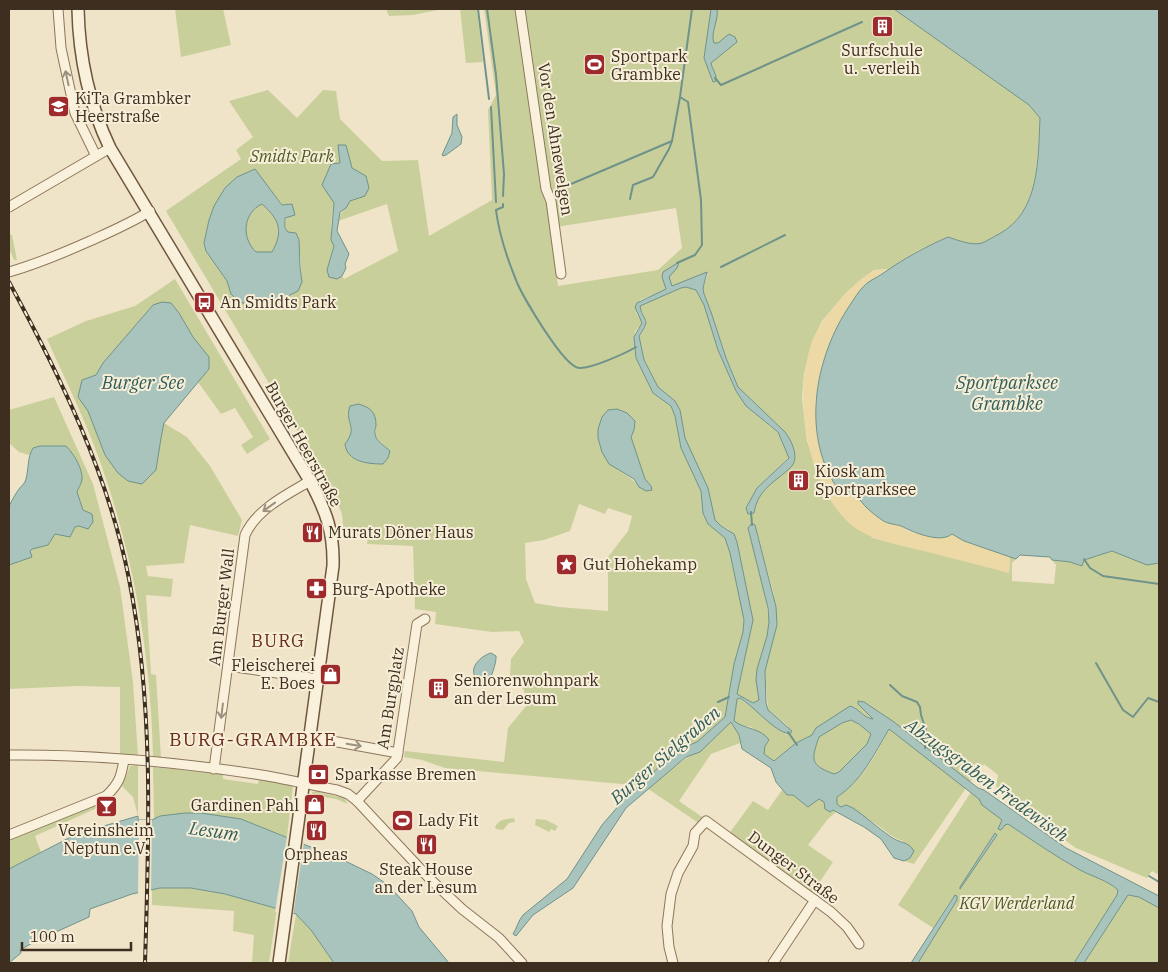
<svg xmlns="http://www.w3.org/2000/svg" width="1168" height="972" font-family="'IBM Plex Serif',serif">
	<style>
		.green { fill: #c9cf9b; fill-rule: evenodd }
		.sand { fill: #ecd9a5 }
		.water { fill: #a9c4bc; stroke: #6f938a; fill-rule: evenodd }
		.pier { fill: #f0e4c8 }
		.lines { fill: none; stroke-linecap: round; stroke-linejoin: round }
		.stream { stroke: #6f938a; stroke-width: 2 }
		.minor-casing { stroke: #8d765c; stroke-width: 11 }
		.secondary-casing { stroke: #6f573f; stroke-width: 14 }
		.minor { stroke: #faf1dc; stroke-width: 9 }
		.secondary { stroke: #faf1dc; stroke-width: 11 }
		.rail-casing { stroke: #3d2e20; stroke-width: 4 }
		.rail { stroke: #f7eed8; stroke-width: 2; stroke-dasharray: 5.5; stroke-linecap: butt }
		.oneway { stroke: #9c907e }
		.labels { text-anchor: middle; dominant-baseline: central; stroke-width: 4; stroke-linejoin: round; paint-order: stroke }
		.poi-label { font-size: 16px; fill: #3d2e20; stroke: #f7eed8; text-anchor: start }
		.street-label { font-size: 16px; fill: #3d2e20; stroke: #f7eed8 }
		.park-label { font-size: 16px; font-style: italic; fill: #4d5a26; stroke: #f7eed8 }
		.water-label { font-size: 18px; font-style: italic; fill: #2f5d5a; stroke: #f7eed8 }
		.neighbourhood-label { font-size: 18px; letter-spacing: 1px; fill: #6b2e1e; stroke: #f7eed8 }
		.quarter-label { font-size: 19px; letter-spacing: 1px; fill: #6b2e1e; stroke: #f7eed8 }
	</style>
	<rect width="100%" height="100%" fill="#f0e4c8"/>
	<!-- green -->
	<g class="green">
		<polygon points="175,9 223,9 231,45 181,57"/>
		<polygon points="386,9 443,9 413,15 389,16"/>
		<polygon points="460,9 477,9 483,62 466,63"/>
		<path d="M484,9h410l135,96 11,13c-3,41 0,93 -41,116 -6,3 -12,7 -17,9 -10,3 -25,-3 -34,-6l-29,13 -31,19 -14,1 -28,23 -24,28 -10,21 -8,32 -2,24 5,43 14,39 9,19 43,39 136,34 1,-15 6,2 -4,4v18l42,3 2,-19 -4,-5 18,2 11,4 3,-6 28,-9 35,14 12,-2v312l-7,-4 -5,7 -71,-30 -42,-29 -35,-28 -3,-5 2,-11 -14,-11 -14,18 -76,-60 -30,-20 -6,2 15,15 -5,-1 -15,-12 -37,22 -4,7 -16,8 -22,18 -10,-7 1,-8 4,-6 -18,-13 -12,-2 -5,-4 3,-22 3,-1 47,37 1,-9 -20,-16 -3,-39 9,-76 -19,-70 14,97 -2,14 -10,33 -1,11 3,20 -6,3 -16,-9 16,-74 -16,-78 -9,-13 -7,-3 -6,-6 -30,-82 -5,-28 -5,-9 -17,-14 -14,-27 -5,-24c13,-18 5,-13 1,-30l41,-18 5,-1 10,3 8,15 14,45 18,41 32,34 10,7 11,25 -32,31 -11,20 2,6 6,-1c4,-26 25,-33 41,-51l-6,-24 -4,-6 -47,-45 -12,-29 -15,-46 -7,-18 -1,-6 5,-14 -68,26 -4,12 6,11 -7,9 1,26 17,35 18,13 4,10 6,32 20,43 2,22 5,11 17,14 5,15 14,67 -1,12 -9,32 -9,53 -28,25 -23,9 -28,29 24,-9 61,-49 8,13 1,8 -29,11 -32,47 26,18 -5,5 -56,-38 -199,-18 -23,-8 -18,-3 1,-6 99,11 4,-34 18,-22 -2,-16 -14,-14 1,-17 13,-17 -5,-11 -27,1 -57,-8 1,-12 -21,-3 -2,-63 -46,-2 1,-7 -24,-2 -2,-21 -5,-12 -33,-60 -138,-231 75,-52 -5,-9 17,-13 -24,-36 39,-11 29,28 26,-28 13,1 4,28 42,42 36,-1 11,76 63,-36 -4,-90 8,-15zM341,163l25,13 -1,20 -15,5c-4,8 -10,11 -12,20l49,-17 11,47 -54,28 -2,-3 -5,3 -10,-9 7,-24c-8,-13 4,-66 7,-83zM261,178l22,27 9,-1c-14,30 -2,25 8,50 1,4 1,21 2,28l-71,12 -4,-13 -21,-30 -2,-8 5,-23zM676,208l6,40 -24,22 -100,16 -8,-58zM349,421l27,5c-2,11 2,14 10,21l-14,17 -21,-7c-1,-12 2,-25 -2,-36zM634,430l-3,7 14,42 6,7 -12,1c-12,-17 -33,-16 -37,-41zM579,504l26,10 3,-6 24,8 -4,15 -20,26v54l-49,-4 -24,-4 -9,-24 -1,-36 19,-3 26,-9z"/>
		<path d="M262,204c17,16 22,27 11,48h-18c-14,-14 -12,-39 7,-48z"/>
		<polygon points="9,234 12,235 17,260 14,260 9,248"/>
		<path d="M175,279l95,160 -23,15 -6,-9 12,-8 -18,-29 -14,6 -23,-32 11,-13v-12l-16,-20 -40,-32 -50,58 -4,9 -21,25 10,14 17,44 56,-17 3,-15 23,14 23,29 32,54 -4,16 -48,-11 -6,38 -38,3 2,10 25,3 -2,18 -25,-2 5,79 5,1 5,83 -8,-1c-2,-105 -21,-211 -58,-309 -14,-37 -32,-73 -48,-109l39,-18 49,-15z"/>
		<path d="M54,397l39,87 27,103 13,95 5,74h-18v-69l-42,-1 -69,3v-124l23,-8 -2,-6 2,-2 16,-4 7,-11 24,-8 4,-16 -6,-18c1,-3 4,-8 5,-12 1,-11 -8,-26 -16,-34l-32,2 -5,7 -10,-3 -10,-9v-33z"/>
		<path d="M851,720l8,4 12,10 -4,10 -28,28 -5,2c-24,-9 -23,-14 -15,-37l23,-14z"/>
		<path d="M889,729l77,59 -52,76 -10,-3 6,-3 -7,-17c-14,-4 -21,-15 -34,-21 -10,-6 -23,-9 -32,-16v-7c24,-15 40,-43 52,-68z"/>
		<polygon points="138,765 138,816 133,797 122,786 130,766"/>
		<polygon points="153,767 223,774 223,779 258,784 259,779 293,786 287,837 241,819 160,816 154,819"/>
		<polygon points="782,790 787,795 793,795 808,807 819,799 824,802 836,812 828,819 808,845 833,862 811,895 728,835 753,801 768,810"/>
		<polygon points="318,791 322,793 344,798 348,804 336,799 312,795 312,792"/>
		<path d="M971,792l31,28 -3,9 2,1 3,-5 4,-1c24,16 47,32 72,46 13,7 27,10 38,20l-1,5 -43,68h-156l38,-63 -3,-3 -20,31 -35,-23z"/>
		<polygon points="106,798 108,803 35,836 41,852 9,869 9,838"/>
		<path d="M514,818l1,4 -6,1 -6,7 -7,-1 -1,-2c5,-9 10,-7 19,-9z"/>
		<polygon points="536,819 546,820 558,826 555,831 551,829 549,832 535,825"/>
		<polygon points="160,888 191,888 225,894 277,909 269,963 252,963 254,935 233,931 234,911 152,905 152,890"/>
		<polygon points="1128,895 1139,897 1159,908 1159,963 1084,963"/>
		<polygon points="296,914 311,930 334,963 288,963"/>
	</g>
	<!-- sand -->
	<path class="sand" d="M888,269l-25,17 -41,76 -7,41 4,42 13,36 8,11 17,3 6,10 21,17 16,4 8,5 29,7 15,-4 4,1 8,6 46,16 -1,16c-27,-7 -54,-14 -81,-21 -24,-6 -63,-12 -81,-31 -41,-40 -54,-126 -35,-179 6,-17 18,-30 29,-44 9,-9 21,-21 32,-27 4,-2 10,-1 15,-2z"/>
	<!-- water -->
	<g class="water">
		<path d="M711,9h6c2,11 -7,24 -3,34h4l11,-9 6,3 2,5 -26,21c1,6 6,11 5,18l-3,1 -9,-24z"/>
		<path d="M894,9h265v554l-12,2 -35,-14 -28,9 -2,6 -12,-4 -18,-2 -2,-3 -30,-2 -4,4 -52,-18 -12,-7c-12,10 -39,-2 -51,-8 -6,-2 -14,-2 -19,-6 -10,-7 -19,-14 -25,-25l-17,-3c-40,-54 -26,-134 10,-187 4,-6 8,-13 13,-18 5,-6 13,-9 19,-13 21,-15 43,-27 66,-37 9,3 24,9 34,6 5,-2 11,-6 17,-9 41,-22 39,-75 41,-116l-11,-13z"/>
		<polygon points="457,114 457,125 462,137 461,144 446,155 443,156 442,155 452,133 453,117"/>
		<polygon points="338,145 346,145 352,168 366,176 369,188 365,196 350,201 346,208 340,212 337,231 349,254 345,264 346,268 342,276 337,279 329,277 327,270 334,246 331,240 334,203 322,185 331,164 340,163"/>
		<path d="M255,169l27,36 10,-1 3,11 -10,3v10l3,4 8,1 3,7 1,27 2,15 -4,9 -12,6 -37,9 -12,-6 -6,-6 -4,-13 -21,-30 -2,-8 5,-23 5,-14 11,-18 12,-11zM262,204c17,15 22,27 10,48h-16c-15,-14 -13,-39 6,-48z"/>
		<path d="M679,262l-2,6 -8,9 3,9 35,-14 -4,16 1,6 7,18 15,46 12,29 47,45c7,9 14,25 7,34 -16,16 -34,22 -38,47l-6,1 -2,-6 11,-20 32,-30 -11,-26 -32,-26 -10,-15 -18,-41 -14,-45 -8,-15 -10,-3 -5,1 -41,18c3,17 12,11 -1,30l5,24 14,27 17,14 5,9 5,28 23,50 7,32 6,6 13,8 3,8 16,78 -16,74 16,9 6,-3 -3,-20 1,-11 10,-33 2,-14 -1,-14 -20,-80 4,-5 3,2 21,82 1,18 -12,46 1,32 2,7 24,21 -2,3c-16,-2 -35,-27 -50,-36l-3,1 -3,22c10,8 27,7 35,19l-4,6 -1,8 10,7 22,-18 16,-8 4,-7 34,-22c9,2 13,12 23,13l-15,-15v-3l6,1 30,20 84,66 6,2 82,58 93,48v12l-20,-11 -11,-2 -44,68h-10l43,-68 1,-5c-11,-10 -25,-13 -38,-20 -25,-14 -48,-30 -72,-46l-3,1 -4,5 -3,-1 4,-9 -20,-15 -3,-6 -90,-70c-14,24 -28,53 -52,68v7l4,3 5,-2 7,3c13,9 25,20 38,29 8,6 17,4 23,14l-4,7 -6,3 -10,-3 -13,-19 -17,-12 -31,-17 -3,2 -5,-3 -1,-7 -5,-3 -11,8 -15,-12h-6l-11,-13 -5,-14 -29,-19 -3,-14 -8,-13 -31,30 -14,5 -60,51 -53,80 -40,27 -17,21 -3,-2c4,-6 5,-13 10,-19l44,-36 35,-54 25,-29 19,-16 28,-29 23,-9 28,-25 9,-53 9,-32 1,-12 -14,-67 -5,-15 -17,-14 -5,-11 -2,-22 -20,-43 -6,-32 -4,-10 -18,-13 -17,-35 -2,-21 8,-14 -7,-16 2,-4 29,-14 -4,-12 1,-5zM851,720l8,4 12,10 -4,10 -28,28 -5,2c-24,-9 -23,-14 -15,-37l23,-14z"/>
		<polygon points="162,302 171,303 179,313 193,337 209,357 209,369 164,423 161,438 156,470 142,484 128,481 118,473 105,455 88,411 78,397 82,380 96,375 103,363 153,305"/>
		<path d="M358,404c12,3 18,8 18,21 0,3 -2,6 -1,8 0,8 10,13 15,18l-2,7 -5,6c-15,0 -36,-2 -38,-20 14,-18 -1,-20 5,-38z"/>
		<polygon points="617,409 627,413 635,421 634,430 631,437 645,479 651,486 652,490 646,491 639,487 634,479 609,464 602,452 598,438 598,429 602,417 608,410"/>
		<path d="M40,446h26c8,8 17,23 16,34 -1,4 -4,9 -5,12l6,18 9,4 1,8 -5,7 -9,-3 -4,1 -5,10 -15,-3 -7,11 -16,4 -2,2 2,6 -23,8v-58c1,-4 7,-14 10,-18 2,-3 6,-5 7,-10 3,-11 1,-21 7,-31z"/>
		<path d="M491,653l5,3c1,6 -6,25 -10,30l-5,-1c-2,-3 -7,-7 -7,-11 -3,-9 9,-19 17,-21z"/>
		<polygon points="185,813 201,813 241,819 343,860 372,874 388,885 412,911 419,927 449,963 334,963 311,930 296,914 225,894 191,888 160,888 132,894 90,909 89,917 36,941 20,950 21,953 9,963 9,869 90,827 97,828 138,816 138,820 152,820 160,816"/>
		<polygon points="995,833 997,835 960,889 960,887"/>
		<polygon points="955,895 957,896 957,900 918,963 911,963"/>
	</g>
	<!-- pier -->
	<g class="pier">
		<polygon points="139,820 152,820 151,893 141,895 138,895"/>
		<polygon points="287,836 304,842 293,916 275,912"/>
	</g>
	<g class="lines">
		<!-- stream -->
		<g class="stream">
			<polyline points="478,9 489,99"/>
			<polyline points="487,9 496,75 504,174 503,196"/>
			<polyline points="715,78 721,85 862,22"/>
			<polyline points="491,107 496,202"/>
			<polyline points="564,187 672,141 680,97"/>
			<polyline points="630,199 633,185 653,177 669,149 672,141"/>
			<path d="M503,204v3l-7,3c3,24 11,48 20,70 6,16 48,87 63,88 12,1 47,-15 57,-21"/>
			<polyline points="677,263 695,255 702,245 701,200 688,102 680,97 692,9"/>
			<polyline points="721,267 785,235"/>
			<polyline points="751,512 752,525"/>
			<polyline points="1084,559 1090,568 1103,576 1159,584"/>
			<polyline points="1096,663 1123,710 1133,717 1148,698 1159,702"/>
			<polyline points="890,685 902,696 917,702 920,707 921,715 926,730 925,748"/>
			<polyline points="718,702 729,697"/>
			<polyline points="788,732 797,745"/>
			<polyline points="1149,876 1159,882"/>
		</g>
		<defs>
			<g id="minor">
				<polyline points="58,9 61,48 75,113 96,156"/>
				<polyline points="520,9 546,189 551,201 561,274"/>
				<polyline points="9,207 110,148"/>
				<path d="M9,272c28,-8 54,-19 81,-31 20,-9 41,-18 60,-30"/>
				<polyline points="228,666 318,679"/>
				<polyline points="310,737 398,753"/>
				<path d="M9,755c81,-1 166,7 246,19 28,4 55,11 82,16l11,4 9,7 72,77 33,31 37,29 23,25"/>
				<path d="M214,769l31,-234c12,-26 41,-40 65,-54"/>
				<polyline points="357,801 397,758 417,624 425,619"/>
				<path d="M9,835l97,-39c13,-12 15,-19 18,-36"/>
				<polyline points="673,963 669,947 667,926 671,894 678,873 693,846 695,833 706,821 831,912 847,927 859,944"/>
				<polyline points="773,963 815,900"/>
			</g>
			<path id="secondary" d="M78,9c1,48 11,95 32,139l200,333c16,30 24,51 23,85l-54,397"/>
		</defs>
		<!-- minor casing -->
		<use href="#minor" class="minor-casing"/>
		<!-- secondary casing -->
		<use href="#secondary" class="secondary-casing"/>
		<!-- minor -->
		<use href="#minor" class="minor"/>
		<!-- secondary -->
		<use href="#secondary" class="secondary"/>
		<defs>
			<path id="rail" d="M9,282c51,94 99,191 120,297 25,126 20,256 16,384"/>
		</defs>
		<!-- rail casing -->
		<use href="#rail" class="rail-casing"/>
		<!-- rail -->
		<use href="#rail" class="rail"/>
	</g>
	<!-- one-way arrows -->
	<defs><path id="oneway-shaft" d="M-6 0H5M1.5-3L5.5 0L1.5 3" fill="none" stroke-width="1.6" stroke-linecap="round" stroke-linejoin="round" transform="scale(1.25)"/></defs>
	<g class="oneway">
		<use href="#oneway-shaft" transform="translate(67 78) rotate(-102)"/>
		<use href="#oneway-shaft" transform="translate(269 507) rotate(144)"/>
		<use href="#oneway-shaft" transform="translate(222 711) rotate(97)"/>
		<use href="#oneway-shaft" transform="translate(354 745) rotate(10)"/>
	</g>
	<!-- icons -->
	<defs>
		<symbol id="building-square" viewBox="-11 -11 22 22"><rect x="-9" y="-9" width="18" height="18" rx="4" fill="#9e2a2b" stroke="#f7eed8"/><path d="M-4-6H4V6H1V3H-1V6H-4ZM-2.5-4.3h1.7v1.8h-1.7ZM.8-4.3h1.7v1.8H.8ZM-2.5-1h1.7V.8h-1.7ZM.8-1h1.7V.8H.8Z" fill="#fff"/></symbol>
		<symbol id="stadium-square" viewBox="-11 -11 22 22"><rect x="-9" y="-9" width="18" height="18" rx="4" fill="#9e2a2b" stroke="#f7eed8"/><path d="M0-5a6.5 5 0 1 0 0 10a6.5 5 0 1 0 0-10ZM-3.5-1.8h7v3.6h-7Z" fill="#fff"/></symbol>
		<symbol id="school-square" viewBox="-11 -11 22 22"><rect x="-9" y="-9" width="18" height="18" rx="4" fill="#9e2a2b" stroke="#f7eed8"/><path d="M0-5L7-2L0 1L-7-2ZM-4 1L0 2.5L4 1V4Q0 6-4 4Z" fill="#fff"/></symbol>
		<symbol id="bus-square" viewBox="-11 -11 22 22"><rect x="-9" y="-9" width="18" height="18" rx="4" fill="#9e2a2b" stroke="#f7eed8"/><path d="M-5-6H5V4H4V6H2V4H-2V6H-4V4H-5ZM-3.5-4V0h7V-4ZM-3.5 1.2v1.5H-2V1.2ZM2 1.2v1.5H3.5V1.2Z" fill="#fff"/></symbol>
		<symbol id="restaurant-square" viewBox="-11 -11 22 22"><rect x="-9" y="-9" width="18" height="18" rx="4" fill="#9e2a2b" stroke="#f7eed8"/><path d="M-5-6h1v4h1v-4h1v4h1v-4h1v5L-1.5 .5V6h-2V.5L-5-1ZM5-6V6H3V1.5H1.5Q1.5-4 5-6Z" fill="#fff"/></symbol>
		<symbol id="sight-square" viewBox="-11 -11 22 22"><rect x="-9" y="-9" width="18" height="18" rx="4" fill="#9e2a2b" stroke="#f7eed8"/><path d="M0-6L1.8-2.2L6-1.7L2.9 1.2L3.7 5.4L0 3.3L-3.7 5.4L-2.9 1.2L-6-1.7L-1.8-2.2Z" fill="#fff"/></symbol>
		<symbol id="pharmacy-square" viewBox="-11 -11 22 22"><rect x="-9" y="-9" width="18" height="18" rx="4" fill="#9e2a2b" stroke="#f7eed8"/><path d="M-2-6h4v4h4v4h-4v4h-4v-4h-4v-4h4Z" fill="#fff"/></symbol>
		<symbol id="shop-square" viewBox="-11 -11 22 22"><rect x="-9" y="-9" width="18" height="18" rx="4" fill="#9e2a2b" stroke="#f7eed8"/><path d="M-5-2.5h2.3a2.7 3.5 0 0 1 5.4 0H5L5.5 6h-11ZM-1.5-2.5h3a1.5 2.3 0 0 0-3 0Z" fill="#fff"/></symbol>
		<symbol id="bank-square" viewBox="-11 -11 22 22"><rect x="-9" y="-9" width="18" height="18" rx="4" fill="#9e2a2b" stroke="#f7eed8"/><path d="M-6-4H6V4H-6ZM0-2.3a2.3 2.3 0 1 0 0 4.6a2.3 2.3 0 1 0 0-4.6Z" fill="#fff"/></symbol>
		<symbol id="bar-square" viewBox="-11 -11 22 22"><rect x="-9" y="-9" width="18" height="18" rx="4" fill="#9e2a2b" stroke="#f7eed8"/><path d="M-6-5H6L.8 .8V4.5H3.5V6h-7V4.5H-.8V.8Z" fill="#fff"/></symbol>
	</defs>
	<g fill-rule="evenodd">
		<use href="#building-square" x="870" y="14" width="25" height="25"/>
		<use href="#stadium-square" x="582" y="52" width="25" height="25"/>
		<use href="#school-square" x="46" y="94" width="25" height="25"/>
		<use href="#bus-square" x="192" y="290" width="25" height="25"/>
		<use href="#building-square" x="786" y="468" width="25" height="25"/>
		<use href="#restaurant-square" x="300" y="520" width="25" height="25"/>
		<use href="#sight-square" x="554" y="552" width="25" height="25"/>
		<use href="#pharmacy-square" x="304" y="576" width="25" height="25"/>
		<use href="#shop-square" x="318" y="662" width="25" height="25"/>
		<use href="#building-square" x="426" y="676" width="25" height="25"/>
		<use href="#bank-square" x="306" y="762" width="25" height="25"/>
		<use href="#shop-square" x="302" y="792" width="25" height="25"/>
		<use href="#bar-square" x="94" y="794" width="25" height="25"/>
		<use href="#stadium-square" x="390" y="808" width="25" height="25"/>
		<use href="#restaurant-square" x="304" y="818" width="25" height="25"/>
		<use href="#restaurant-square" x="414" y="832" width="25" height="25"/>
	</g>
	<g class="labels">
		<!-- poi labels -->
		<g class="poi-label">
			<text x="882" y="50" text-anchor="middle">Surfschule<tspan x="882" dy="18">u. -verleih</tspan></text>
			<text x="611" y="56">Sportpark<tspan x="611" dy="18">Grambke</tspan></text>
			<text x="75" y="98">KiTa Grambker<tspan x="75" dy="18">Heerstraße</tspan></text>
			<text x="220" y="302">An Smidts Park</text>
			<text x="815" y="471">Kiosk am<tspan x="815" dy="18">Sportparksee</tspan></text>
			<text x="328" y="532">Murats Döner Haus</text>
			<text x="583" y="564">Gut Hohekamp</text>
			<text x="332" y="589">Burg-Apotheke</text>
			<text x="315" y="665" text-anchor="end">Fleischerei<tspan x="315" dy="18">E. Boes</tspan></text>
			<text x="454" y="680">Seniorenwohnpark<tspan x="454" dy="18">an der Lesum</tspan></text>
			<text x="335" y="774">Sparkasse Bremen</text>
			<text x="299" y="805" text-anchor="end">Gardinen Pahl</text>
			<text x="418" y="820">Lady Fit</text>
			<text x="106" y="830" text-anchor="middle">Vereinsheim<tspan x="106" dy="18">Neptun e.V.</tspan></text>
			<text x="316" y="854" text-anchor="middle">Orpheas</text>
			<text x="426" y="869" text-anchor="middle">Steak House<tspan x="426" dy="18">an der Lesum</tspan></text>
		</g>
		<!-- street labels -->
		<g class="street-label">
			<text transform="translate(556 139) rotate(81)">Vor den Ahnewelgen</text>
			<text transform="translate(304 444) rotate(61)">Burger Heerstraße</text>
			<text transform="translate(221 607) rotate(-83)">Am Burger Wall</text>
			<text transform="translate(390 698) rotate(-81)">Am Burgplatz</text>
			<text transform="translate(794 867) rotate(37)">Dunger Straße</text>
		</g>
		<!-- park labels -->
		<g class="park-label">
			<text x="292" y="156">Smidts Park</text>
			<text x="1017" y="903">KGV Werderland</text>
		</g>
		<!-- water labels -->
		<g class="water-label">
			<text x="143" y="382">Burger See</text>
			<text x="1007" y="382">Sportparksee<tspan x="1007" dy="21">Grambke</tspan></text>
			<text transform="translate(665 755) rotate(-41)">Burger Sielgraben</text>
			<text transform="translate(987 780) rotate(36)">Abzugsgraben Fredewisch</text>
			<text transform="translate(214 831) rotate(8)">Lesum</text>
		</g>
		<!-- neighbourhood labels -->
		<g class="neighbourhood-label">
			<text x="278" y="640">BURG</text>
		</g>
		<!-- quarter labels -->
		<g class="quarter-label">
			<text x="253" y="739">BURG-GRAMBKE</text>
		</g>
	</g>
	<!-- border -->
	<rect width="1168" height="972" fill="none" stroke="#3d2e20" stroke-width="20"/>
	<!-- scale -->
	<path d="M22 942v8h109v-8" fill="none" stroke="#3d2e20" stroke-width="2.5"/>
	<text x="30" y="942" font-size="15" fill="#3d2e20" stroke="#f7eed8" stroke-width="4" paint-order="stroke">100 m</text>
</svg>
